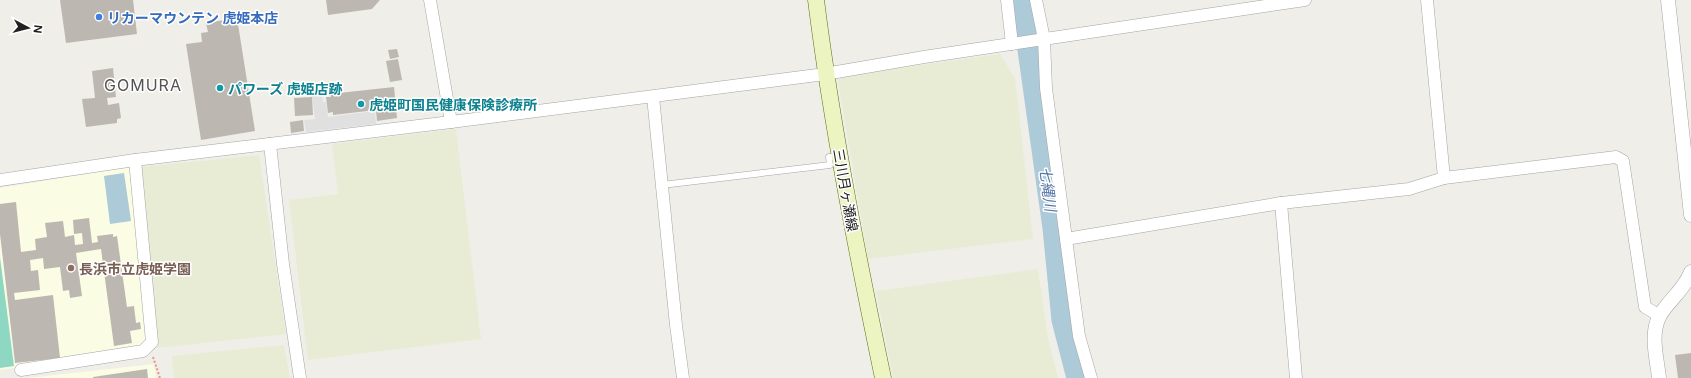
<svg xmlns="http://www.w3.org/2000/svg" width="1691" height="378" font-family="Inter,'Noto Sans JP',sans-serif">
	<style>
		.education { fill: #fafce4 }
		.farmland { fill: #e8ecd5 }
		.pitch { fill: #8ed7c2 }
		.parking { fill: #e0e0e0 }
		.water { fill: #adcad9 }
		.lines { fill: none; stroke-linecap: round; stroke-linejoin: round }
		.river { stroke: #adcad9; stroke-width: 21 }
		.building { fill: #bdb7b1 }
		.service-casing { stroke: #a4a4a4; stroke-width: 7 }
		.minor-casing { stroke: #a4a4a4; stroke-width: 13 }
		.tertiary-casing { stroke: #a4a4a4; stroke-width: 15 }
		.secondary-casing { stroke: #5a6f10; stroke-width: 17 }
		.path { stroke: #ed937c; stroke-width: 2; stroke-dasharray: 2 2; stroke-linecap: butt }
		.service { stroke: #fff; stroke-width: 6 }
		.minor { stroke: #fff; stroke-width: 12 }
		.tertiary { stroke: #fff; stroke-width: 14 }
		.secondary { stroke: #ecf4c2; stroke-width: 16 }
		.shop-dot { fill: #3f7fe0; stroke: #fff; stroke-width: 1.5 }
		.culture-dot { fill: #0f9aa8; stroke: #fff; stroke-width: 1.5 }
		.education-dot { fill: #8d6e63; stroke: #fff; stroke-width: 1.5 }
		.labels { text-anchor: middle; dominant-baseline: central; stroke-width: 3; stroke-linejoin: round; paint-order: stroke }
		.shop-label { font-size: 14px; font-weight: bold; fill: #366cbe; stroke: #fff; text-anchor: start }
		.culture-label { font-size: 14px; font-weight: bold; fill: #0d838f; stroke: #fff; text-anchor: start }
		.street-label { font-size: 14px; fill: #202020; stroke: #fff }
		.education-label { font-size: 14px; font-weight: bold; fill: #785e54; stroke: #fff; text-anchor: start }
		.water-label { font-size: 15px; font-style: italic; fill: #5576a7; stroke: #fff }
		.quarter-label { font-size: 16px; letter-spacing: 1px; fill: #535353; stroke: #fff }
	</style>
	<rect width="100%" height="100%" fill="#f0eee8"/>
	<!-- education -->
	<g class="education">
		<polygon points="129,167 152,349 0,370 0,188"/>
		<polygon points="154,364 156,378 27,378"/>
	</g>
	<!-- farmland -->
	<g class="farmland">
		<polygon points="1000,54 1015,78 1033,239 868,259 838,81 842,76"/>
		<polygon points="456,129 481,339 308,360 289,200 338,194 332,144"/>
		<polygon points="259,155 286,334 157,348 142,167"/>
		<polygon points="1038,269 1048,338 1058,378 893,378 876,291"/>
		<polygon points="284,345 290,378 174,378 172,356"/>
	</g>
	<!-- pitch -->
	<polygon class="pitch" points="0,257 14,366 0,368"/>
	<!-- parking -->
	<polygon class="parking" points="322,93 323,102 326,102 328,117 375,111 376,124 306,132 304,120 315,119 312,95"/>
	<!-- water -->
	<polygon class="water" points="124,173 131,221 110,224 104,176"/>
	<g class="lines">
		<!-- river -->
		<polyline class="river" points="1021,0 1053,228 1062,320 1077,378"/>
	</g>
	<!-- building -->
	<g class="building">
		<polygon points="60,0 133,0 137,34 66,43"/>
		<polygon points="326,0 380,0 372,9 328,15"/>
		<polygon points="237,18 255,131 201,140 186,44 202,42 201,33 208,32 206,23"/>
		<polygon points="397,49 399,57 390,59 388,50"/>
		<polygon points="398,59 402,80 390,82 386,61"/>
		<polygon points="113,68 116,97 107,98 108,105 119,103 121,118 117,119 117,123 86,127 82,99 95,98 92,71"/>
		<polygon points="394,87 397,118 377,121 376,110 333,115 333,112 328,113 326,97 331,97 330,94"/>
		<polygon points="312,97 313,115 295,116 294,98"/>
		<polygon points="303,120 304,131 291,133 290,122"/>
		<polygon points="16,202 21,252 36,250 35,239 47,237 45,223 63,221 65,237 74,235 75,245 83,244 82,233 74,234 73,220 89,218 92,243 98,242 97,236 113,234 113,237 117,236 127,307 134,306 136,323 140,322 141,329 130,331 132,343 114,346 101,249 76,253 82,296 70,298 69,290 63,291 60,267 44,269 43,258 30,260 31,271 38,270 40,290 14,293 15,300 53,295 60,358 15,363 0,234 0,204"/>
		<polygon points="1691,353 1691,378 1678,378 1675,355"/>
		<polygon points="147,369 148,378 93,378 93,377"/>
	</g>
	<g class="lines">
		<defs>
			<polyline id="service" points="662,185 830,165 829,157 838,156"/>
			<g id="minor">
				<polyline points="430,0 451,122"/>
				<polyline points="1007,0 1012,44"/>
				<polyline points="1036,0 1044,39 1046,88 1066,239 1281,203"/>
				<polyline points="1427,0 1444,178 1616,157 1623,161 1645,307 1660,316"/>
				<polyline points="653,97 676,325 683,378"/>
				<polyline points="270,144 283,264 300,378"/>
				<polyline points="0,180 135,160 451,122 825,74 924,57 1305,0"/>
				<polyline points="1066,239 1079,336 1091,378"/>
				<polyline points="21,370 143,351 152,342 135,160"/>
				<polyline points="1296,378 1281,203 1409,189 1444,178"/>
			</g>
			<g id="tertiary">
				<polyline points="1668,0 1691,215"/>
				<path d="M1659,378c-2,-20 -9,-42 0,-61 9,-17 24,-25 32,-45"/>
			</g>
			<path id="secondary" d="M816,0c16,127 41,253 67,378"/>
		</defs>
		<!-- service casing -->
		<use href="#service" class="service-casing"/>
		<!-- minor casing -->
		<use href="#minor" class="minor-casing"/>
		<!-- tertiary casing -->
		<use href="#tertiary" class="tertiary-casing"/>
		<!-- secondary casing -->
		<use href="#secondary" class="secondary-casing"/>
		<!-- path -->
		<polyline class="path" points="153,357 160,378"/>
		<!-- service -->
		<use href="#service" class="service"/>
		<!-- minor -->
		<use href="#minor" class="minor"/>
		<!-- tertiary -->
		<use href="#tertiary" class="tertiary"/>
		<!-- secondary -->
		<use href="#secondary" class="secondary"/>
	</g>
	<!-- markers -->
	<circle class="shop-dot" cx="99" cy="17" r="4"/>
	<g class="culture-dot">
		<circle cx="220" cy="88" r="4"/>
		<circle cx="361" cy="104" r="4"/>
	</g>
	<circle class="education-dot" cx="71" cy="268" r="4"/>
	<g class="labels">
		<!-- shop labels -->
		<g class="shop-label">
			<text x="107" y="17">リカーマウンテン 虎姫本店</text>
		</g>
		<!-- culture labels -->
		<g class="culture-label">
			<text x="228" y="88">パワーズ 虎姫店跡</text>
			<text x="369" y="104">虎姫町国民健康保険診療所</text>
		</g>
		<!-- street labels -->
		<g class="street-label">
			<text transform="translate(846 190) rotate(80)">三川月ヶ瀬線</text>
		</g>
		<!-- education labels -->
		<g class="education-label">
			<text x="79" y="268">長浜市立虎姫学園</text>
		</g>
		<!-- water labels -->
		<g class="water-label">
			<text transform="translate(1048 189) rotate(82)">七縄川</text>
		</g>
		<!-- quarter labels -->
		<g class="quarter-label">
			<text x="143" y="85">GOMURA</text>
		</g>
	</g>
	<!-- north arrow -->
	<g transform="translate(28 28) rotate(97)" stroke="#ffffff" stroke-width="3" paint-order="stroke">
	<path d="M0-3L7 15L0 10L-7 15Z" fill="#202020"/>
	<text y="-6" font-size="11" font-weight="bold" text-anchor="middle" fill="#202020">N</text>
	</g>
</svg>
